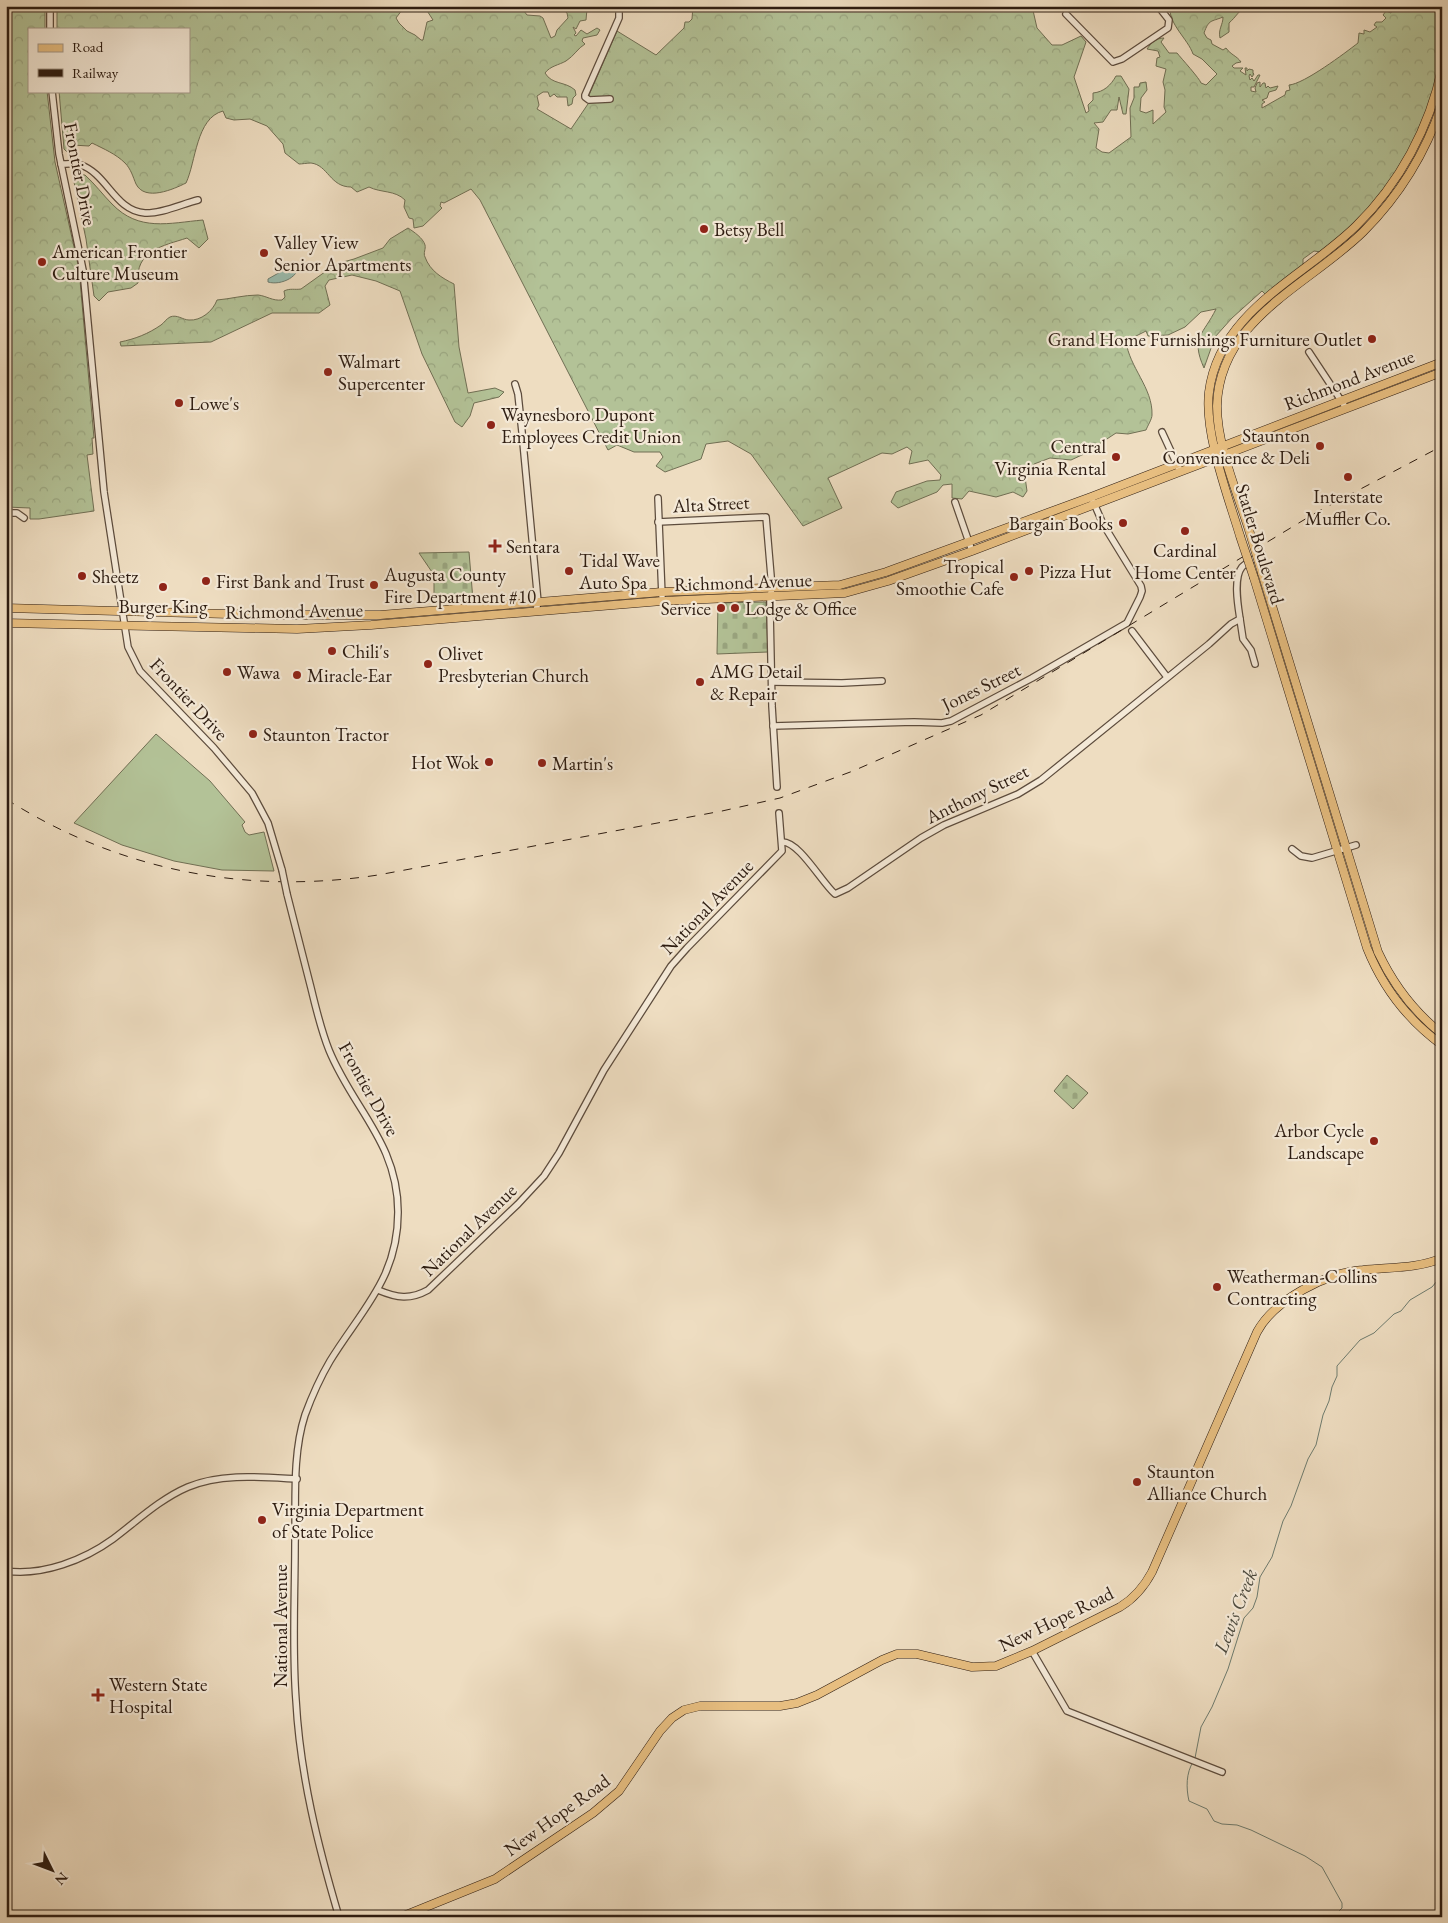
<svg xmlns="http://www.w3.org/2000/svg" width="1448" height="1923" font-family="'EB Garamond',serif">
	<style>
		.grass { fill: #b3c297; stroke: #706f54 }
		.forest { fill: url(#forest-crowns); stroke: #706f54 }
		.cemetery { fill: url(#cemetery-stones); stroke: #706f54 }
		.water { fill: #9abcae; stroke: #6e7c6f }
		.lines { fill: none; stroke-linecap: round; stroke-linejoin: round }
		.stream { stroke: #6e7c6f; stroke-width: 1 }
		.minor-casing { stroke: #5d4c3d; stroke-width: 8 }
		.major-casing { stroke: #2d1c11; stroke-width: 9 }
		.minor { stroke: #f4e9d7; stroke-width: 5.5 }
		.major { stroke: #e7be80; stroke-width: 8 }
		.rail { stroke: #2d1c11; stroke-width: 1; stroke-dasharray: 9 9; stroke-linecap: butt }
		.minor-bridge-casing { stroke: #5d4c3d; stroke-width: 8; stroke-linecap: butt }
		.major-bridge-casing { stroke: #2d1c11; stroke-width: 9; stroke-linecap: butt }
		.minor-bridge { stroke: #f4e9d7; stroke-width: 5.5 }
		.major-bridge { stroke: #e7be80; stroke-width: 8 }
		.poi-dot { fill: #8f2418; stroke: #f4e9d7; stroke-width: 2 }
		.labels { text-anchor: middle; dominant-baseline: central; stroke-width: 4.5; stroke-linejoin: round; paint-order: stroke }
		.street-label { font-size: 19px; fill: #2d1c11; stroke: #f4e9d7 }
		.poi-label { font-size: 19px; fill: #2d1c11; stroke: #f4e9d7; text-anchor: start }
		.water-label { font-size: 20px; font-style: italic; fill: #4e4c40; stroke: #f4e9d7 }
	</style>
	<defs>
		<pattern id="forest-crowns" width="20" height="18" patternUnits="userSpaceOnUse" patternTransform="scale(1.25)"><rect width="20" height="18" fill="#b3c297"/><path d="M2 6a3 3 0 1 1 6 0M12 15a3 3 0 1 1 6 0" fill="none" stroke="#9aa681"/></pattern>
		<pattern id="cemetery-stones" width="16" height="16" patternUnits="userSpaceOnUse" patternTransform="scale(1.25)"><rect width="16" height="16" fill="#b3c297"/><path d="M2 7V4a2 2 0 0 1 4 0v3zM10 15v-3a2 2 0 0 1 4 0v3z" fill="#9aa681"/></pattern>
	</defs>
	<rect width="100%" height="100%" fill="#eeddc1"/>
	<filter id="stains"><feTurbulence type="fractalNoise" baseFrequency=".004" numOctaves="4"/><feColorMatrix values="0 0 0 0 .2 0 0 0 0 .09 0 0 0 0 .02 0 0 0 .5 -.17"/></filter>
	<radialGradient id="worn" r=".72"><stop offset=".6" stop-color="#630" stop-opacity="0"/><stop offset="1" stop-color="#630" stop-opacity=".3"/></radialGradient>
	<!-- grass -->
	<polygon class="grass" points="156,734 210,781 245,822 242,825 245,832 249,835 264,832 274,871 222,870 174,861 122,845 74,823"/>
	<!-- forest -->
	<g class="forest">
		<polygon points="6,6 45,6 45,29 29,29 29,91 47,91 55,162 79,269 94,438 92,438 93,454 87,455 94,511 39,519 30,519 30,508 6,507"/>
		<path d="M57,6h348l-9,12 3,5 8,8 8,4 6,5h2l4,-18 6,-2 -9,-14h96l7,9 13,1 3,2 8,20 4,-2 2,-6 11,-12 -1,-5 -8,-7h54l-2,4 -11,-4 -13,3 -1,11 -6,1 -4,8 -3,-2 3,6 -2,2 2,1 5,-6 6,4 10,-6 3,2 -3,5 -14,3 -1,3 3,3c-7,4 -11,12 -19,17 -7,4 -16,5 -21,12 7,12 20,8 30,17l1,5 -3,3 -1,6 -4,2 -1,-9h-10l-3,-3 -4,3 -2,-5h-5l-6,4 2,9 -2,4 34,20 19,-28 -1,-6 28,-64 39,24 28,-27 1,-6h4l3,-3 1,-13h339l5,22 15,17h10l19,-9 5,6 -12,35 12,36 3,-2 -1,-6 5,-5v-7c11,-1 18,-8 23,-17h5l8,13 -3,25h-3l-4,-17 -2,13h-6l-8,12 -9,1 5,6 -3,19 6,4 7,1 22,-16 -1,-29 4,-10v-11h5l1,-4 6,-1 1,8 -6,8 -1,13 6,2 7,-3v14l13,-12 -2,-5 1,-17 -2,-8 3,-13 -10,-3 1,-8 3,-1 -2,-6 -11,-2c4,-6 9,-11 17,-11l-3,4 8,11h8c4,5 23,26 24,30l5,2 11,-11 -15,-15 -9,-5c-5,-15 -25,-30 -23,-48h77c-8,4 -11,11 -18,17v9l-9,6c-2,-9 3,-13 3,-21 -12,5 -14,2 -19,16l3,5 4,2 1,4 11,6 3,-2c5,7 11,8 15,14l-5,1 -4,3 2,2h9l-3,3 6,4 -1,-7h2v3l2,-2 4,1v3l1,1 -2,3 -2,-3 -1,2 1,4 2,-2 2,3 4,-6h2l-6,12h-3v4l5,1 -1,-4 2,-5 3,-1v5l3,-4h2l1,5 2,-2 2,2 8,-2 -2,4 -7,2 -2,6 -5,2 3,2 -3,2v4l23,-13 1,-4 4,-1 -1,-5c15,-1 56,-32 69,-42l1,-10 5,1v-4l6,2 7,-5 -3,-2 2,-3h6l4,-4 -3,-3 3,-4 5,2 1,-4 4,-3h46c0,13 1,26 0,38 -4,58 -34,118 -71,162 -15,17 -33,32 -50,46l-7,-1 -11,8v7l-37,29 -4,-4 -30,27 -17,19 -11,31c-14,-31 0,-34 12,-59l-15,3 -16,15 -17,8 -20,1 -2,-5 -20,10c3,26 27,47 26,74 0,4 -4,10 -6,15l-18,4 -12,-1 -32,21 -13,6 -21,-2 -16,6 -9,13 2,14 -4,6 -10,-5 -17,5 -27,-6 -7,8 -10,-1v-14l-9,1 -6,7 -39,16 -7,-6 5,-10 31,-11 13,-1 1,-5 -13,-15 -19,4 3,-13 -5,-4 -15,7 -10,-1 -54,25 14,30 -39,18 -52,-72 -23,-13 -22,3 -5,15 -36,13 -9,-6 7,-9 -3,-5h-26l-17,-7 -9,5 -128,-250 -9,-11 -27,14 -3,-1 -1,4 2,2 -19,18 -9,2 -1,-9 -4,-1 -5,-11 1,-7c-10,-10 -24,-7 -36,-13l-12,5 -6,-5c-21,0 -23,-22 -40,-24 -4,0 -9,1 -12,1l-14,-11 -2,-9 -16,-18 -17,-7 -16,1 -8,-2 -3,-7c-27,7 -27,51 -37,72 -12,6 -41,19 -50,1 -3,-7 -5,-15 -11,-21 -9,-9 -21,-14 -33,-20l-3,3 -17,-1 -3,9 -5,-5 -5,-58h130v-62h-132z"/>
		<path d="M77,175h8c10,9 18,20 27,29 27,28 57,19 91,16l5,19 -9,9 -12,-10c-24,8 -52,12 -49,45l-7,5 -23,4 -9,9 -5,-5 -8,-57 -12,-57z"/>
		<path d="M408,228c6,4 15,10 17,17 1,4 -2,8 0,12 5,14 17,21 29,27l5,63 9,46 27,-5 9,4 -5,5 -25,6 -4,13 -8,11 -7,-5 -33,-68 -22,-63 -24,-10 -24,-6 -23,5 -4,6 5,19 -11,8h-47l-61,29 -90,4 -1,-4c15,-3 28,-8 41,-17 3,-2 5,-6 9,-8 7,-3 13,3 19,3 12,1 24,-9 28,-20 13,-1 27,-5 41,-5 9,1 14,6 24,5l3,-3 -1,-6c6,-3 11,-1 17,-2l35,-25 18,-5 29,-11 7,-9z"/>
	</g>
	<!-- cemetery -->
	<g class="cemetery">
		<polygon points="469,552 473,600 434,604 434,575 419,553"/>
		<polygon points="766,602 768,652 717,654 718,603"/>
		<polygon points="1067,1075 1088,1093 1073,1109 1054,1091"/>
	</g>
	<!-- water -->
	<path class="water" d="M298,262c4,14 -17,24 -30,20v-3z"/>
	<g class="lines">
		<!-- stream -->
		<g class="stream">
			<polyline points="1195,1758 1201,1727 1212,1707 1228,1669 1244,1618 1253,1608 1257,1597 1260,1577 1272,1557 1283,1521 1291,1506 1308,1459 1316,1445 1323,1415 1329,1401 1332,1387 1337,1376 1337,1366 1360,1340 1374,1333 1394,1314 1401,1311 1410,1300 1432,1287 1442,1275"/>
			<path d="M1193,1762c-7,11 -7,26 -4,39l18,8 7,12 8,3 15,1 14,5 54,26 17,11 20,36v5l-9,9"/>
		</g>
		<defs>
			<g id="minor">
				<polyline points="50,6 50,29"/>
				<polyline points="1066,14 1113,62 1122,59 1168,28 1169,20 1158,6"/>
				<polyline points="52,91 59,154 83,270 104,492 128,647 140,671 214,748 252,793 268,823 282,870"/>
				<polyline points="610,99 589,100 585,97 585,95 619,18 619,6"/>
				<path d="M61,164c6,0 14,-1 20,1 26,9 34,46 64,48 16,1 37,-9 53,-13"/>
				<polyline points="1309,352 1346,408"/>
				<polyline points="515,384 518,394 522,432 538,602 536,611"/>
				<polyline points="1162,432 1180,471"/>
				<polyline points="658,498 662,596"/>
				<polyline points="955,502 972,551"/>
				<polyline points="6,513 17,513 24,518"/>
				<polyline points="658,522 766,517 772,588 770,597 770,611 772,706 777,787"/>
				<polyline points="1240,619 1243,639 1251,650 1255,664"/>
				<polyline points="1132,631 1167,677"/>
				<polyline points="772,682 842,683 882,681"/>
				<polyline points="773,726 914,722 942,723 951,721 1032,678 1127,623 1140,597 1142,591 1141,586 1103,524 1093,501"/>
				<path d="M782,842c17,-1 40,41 53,52l13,-6 73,-50 23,-13 74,-31 23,-14 168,-136 22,-20 9,-5c-2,-13 -7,-41 2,-52 5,-5 14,-9 20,-13"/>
				<polyline points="1292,849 1301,856 1312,858 1356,845"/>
				<path d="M287,894c8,31 16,63 24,94 5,21 10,42 18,62 24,59 69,93 69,162 0,66 -36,97 -68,149 -10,17 -18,35 -25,54 -13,40 -9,87 -10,129 0,52 -3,104 1,156 4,75 22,146 43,217"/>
				<path d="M378,1290c19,8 32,10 50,0l90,-86 26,-28 15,-23 45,-83 67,-104 16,-18 95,-97 -3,-38"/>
				<path d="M6,1571c37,5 78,-11 107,-32 24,-18 47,-40 75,-52 33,-14 73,-10 109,-8"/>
				<polyline points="1032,1651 1067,1711 1222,1772"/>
			</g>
			<g id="major">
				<path d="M1249,530c-12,-38 -32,-84 -32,-124 2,-87 92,-121 146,-174 36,-36 63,-80 79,-128"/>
				<path d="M1240,536c-12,-40 -36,-103 -31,-144 10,-81 95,-115 147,-166 43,-42 74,-99 86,-158"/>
				<path d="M1262,573l116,379c15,32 36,60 64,82"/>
				<path d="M1254,578l113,370c16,40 41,72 75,97"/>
				<polyline points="6,608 261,615 380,615 662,592 840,585 886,572 1091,497 1442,362"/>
				<polyline points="6,623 297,629 371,625 662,601 845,593 888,581 972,551 1442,372"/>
				<path d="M401,1917l94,-38 98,-66 26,-22 41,-60 12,-13 12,-8 16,-4h80l17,-3 20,-8 65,-35 15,-6h20l55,13 24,-1 36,-15 88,-44c15,-9 24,-20 32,-35l105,-240c18,-33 69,-59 106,-62 26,-3 54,-1 79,-12"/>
			</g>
		</defs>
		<!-- minor casing -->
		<use href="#minor" class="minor-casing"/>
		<!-- major casing -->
		<use href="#major" class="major-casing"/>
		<!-- minor -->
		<use href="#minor" class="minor"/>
		<!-- major -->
		<use href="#major" class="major"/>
		<!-- rail -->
		<path class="rail" d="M6,799c113,72 241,96 372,76l344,-64 58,-13 73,-27 128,-56 336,-203 125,-66"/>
		<defs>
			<polyline id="minor-bridge" points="282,870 287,894"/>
			<g id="major-bridge">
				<polyline points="1249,530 1262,573"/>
				<polyline points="1240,536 1254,578"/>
			</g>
		</defs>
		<!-- minor-bridge casing -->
		<use href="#minor-bridge" class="minor-bridge-casing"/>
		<!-- major-bridge casing -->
		<use href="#major-bridge" class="major-bridge-casing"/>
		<!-- minor-bridge -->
		<use href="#minor-bridge" class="minor-bridge"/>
		<!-- major-bridge -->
		<use href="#major-bridge" class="major-bridge"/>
	</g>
	<!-- markers -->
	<g class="poi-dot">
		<circle cx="704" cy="229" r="5"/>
		<circle cx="264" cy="253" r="5"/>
		<circle cx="42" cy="262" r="5"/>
		<circle cx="1372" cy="339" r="5"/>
		<circle cx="328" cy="372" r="5"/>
		<circle cx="179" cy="403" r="5"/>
		<circle cx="491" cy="425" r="5"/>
		<circle cx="1320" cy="446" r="5"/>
		<circle cx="1116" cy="457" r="5"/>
		<circle cx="1348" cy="477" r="5"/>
		<circle cx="1123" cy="523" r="5"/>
		<circle cx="1185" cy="531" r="5"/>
		<path d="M492.5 538.5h5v5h5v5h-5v5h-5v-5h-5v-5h5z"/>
		<circle cx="569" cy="571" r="5"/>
		<circle cx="1029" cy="571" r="5"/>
		<circle cx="82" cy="576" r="5"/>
		<circle cx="1014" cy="577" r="5"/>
		<circle cx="206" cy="581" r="5"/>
		<circle cx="374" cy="585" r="5"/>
		<circle cx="163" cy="587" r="5"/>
		<circle cx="721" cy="608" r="5"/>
		<circle cx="735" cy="608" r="5"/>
		<circle cx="332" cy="651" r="5"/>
		<circle cx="428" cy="664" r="5"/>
		<circle cx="227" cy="672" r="5"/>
		<circle cx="297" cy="675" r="5"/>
		<circle cx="700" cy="682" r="5"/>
		<circle cx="253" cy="734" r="5"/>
		<circle cx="489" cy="762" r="5"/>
		<circle cx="542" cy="763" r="5"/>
		<circle cx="1374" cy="1141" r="5"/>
		<circle cx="1217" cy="1287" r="5"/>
		<circle cx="1137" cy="1482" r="5"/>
		<circle cx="262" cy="1520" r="5"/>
		<path d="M95.5 1687.5h5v5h5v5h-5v5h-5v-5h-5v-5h5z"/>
	</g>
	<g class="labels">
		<!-- street labels -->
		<g class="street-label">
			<text transform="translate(80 174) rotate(79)">Frontier Drive</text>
			<text transform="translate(1349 380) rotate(-21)">Richmond Avenue</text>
			<text transform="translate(711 504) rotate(-3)">Alta Street</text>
			<text transform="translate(1260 544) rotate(73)">Statler Boulevard</text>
			<text transform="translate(743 582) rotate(-2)">Richmond Avenue</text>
			<text transform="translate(294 611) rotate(-1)">Richmond Avenue</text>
			<text transform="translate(981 687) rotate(-26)">Jones Street</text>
			<text transform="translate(189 699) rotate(47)">Frontier Drive</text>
			<text transform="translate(977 794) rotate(-26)">Anthony Street</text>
			<text transform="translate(707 907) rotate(-46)">National Avenue</text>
			<text transform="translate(369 1089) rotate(61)">Frontier Drive</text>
			<text transform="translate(469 1230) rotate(-44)">National Avenue</text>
			<text transform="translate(1056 1619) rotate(-26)">New Hope Road</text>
			<text transform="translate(280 1626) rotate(-90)">National Avenue</text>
			<text transform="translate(557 1815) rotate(-36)">New Hope Road</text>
		</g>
		<!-- poi labels -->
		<g class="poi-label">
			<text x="714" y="229">Betsy Bell</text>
			<text x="274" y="242">Valley View<tspan x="274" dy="22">Senior Apartments</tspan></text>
			<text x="52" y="251">American Frontier<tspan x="52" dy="22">Culture Museum</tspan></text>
			<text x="1362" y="339" text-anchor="end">Grand Home Furnishings Furniture Outlet</text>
			<text x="338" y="361">Walmart<tspan x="338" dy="22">Supercenter</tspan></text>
			<text x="189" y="403">Lowe's</text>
			<text x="501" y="414">Waynesboro Dupont<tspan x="501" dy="22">Employees Credit Union</tspan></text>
			<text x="1310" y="435" text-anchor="end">Staunton<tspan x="1310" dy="22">Convenience &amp; Deli</tspan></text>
			<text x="1106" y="446" text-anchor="end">Central<tspan x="1106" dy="22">Virginia Rental</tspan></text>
			<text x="1348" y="496" text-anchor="middle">Interstate<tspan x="1348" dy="22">Muffler Co.</tspan></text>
			<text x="1113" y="523" text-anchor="end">Bargain Books</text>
			<text x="506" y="546">Sentara</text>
			<text x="1185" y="550" text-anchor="middle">Cardinal<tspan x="1185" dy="22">Home Center</tspan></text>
			<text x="579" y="560">Tidal Wave<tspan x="579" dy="22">Auto Spa</tspan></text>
			<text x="1004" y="566" text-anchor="end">Tropical<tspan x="1004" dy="22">Smoothie Cafe</tspan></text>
			<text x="1039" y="571">Pizza Hut</text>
			<text x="384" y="574">Augusta County<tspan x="384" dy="22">Fire Department #10</tspan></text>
			<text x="92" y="576">Sheetz</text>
			<text x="216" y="581">First Bank and Trust</text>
			<text x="163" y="606" text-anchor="middle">Burger King</text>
			<text x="711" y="608" text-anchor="end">Service</text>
			<text x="745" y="608">Lodge &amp; Office</text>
			<text x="342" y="651">Chili's</text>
			<text x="438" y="653">Olivet<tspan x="438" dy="22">Presbyterian Church</tspan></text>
			<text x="710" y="671">AMG Detail<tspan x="710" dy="22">&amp; Repair</tspan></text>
			<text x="237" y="672">Wawa</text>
			<text x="307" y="675">Miracle-Ear</text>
			<text x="263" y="734">Staunton Tractor</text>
			<text x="479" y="762" text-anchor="end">Hot Wok</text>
			<text x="552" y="763">Martin's</text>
			<text x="1364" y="1130" text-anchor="end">Arbor Cycle<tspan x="1364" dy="22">Landscape</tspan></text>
			<text x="1227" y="1276">Weatherman-Collins<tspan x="1227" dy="22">Contracting</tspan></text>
			<text x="1147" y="1471">Staunton<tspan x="1147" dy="22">Alliance Church</tspan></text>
			<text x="272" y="1509">Virginia Department<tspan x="272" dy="22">of State Police</tspan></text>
			<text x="109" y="1684">Western State<tspan x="109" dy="22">Hospital</tspan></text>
		</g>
		<!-- water labels -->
		<g class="water-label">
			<text transform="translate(1235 1611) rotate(-69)">Lewis Creek</text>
		</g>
	</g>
	<!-- margin -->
	<rect width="1448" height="1923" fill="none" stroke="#eeddc1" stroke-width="25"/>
	<rect x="8" y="8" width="1433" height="1908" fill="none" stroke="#2d1c11" stroke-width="2.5"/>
	<rect x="12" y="12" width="1423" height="1898" fill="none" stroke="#2d1c11"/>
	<!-- legend -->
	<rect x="28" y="28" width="162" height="65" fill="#f4e9d7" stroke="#a49788"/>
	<rect x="38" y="44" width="25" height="8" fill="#e7be80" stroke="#a49788"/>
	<text x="72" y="52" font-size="15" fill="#2d1c11">Road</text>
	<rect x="38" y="69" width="25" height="8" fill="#2d1c11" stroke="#a49788"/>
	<text x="72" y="78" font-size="15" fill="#2d1c11">Railway</text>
	<!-- north arrow -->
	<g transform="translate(52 1870) rotate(132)" stroke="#f4e9d7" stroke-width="4" paint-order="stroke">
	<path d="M0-4L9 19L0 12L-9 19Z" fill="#2d1c11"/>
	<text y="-8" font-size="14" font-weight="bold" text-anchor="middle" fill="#2d1c11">N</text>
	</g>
	<rect width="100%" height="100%" filter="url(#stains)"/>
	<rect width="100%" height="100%" fill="url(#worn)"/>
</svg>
